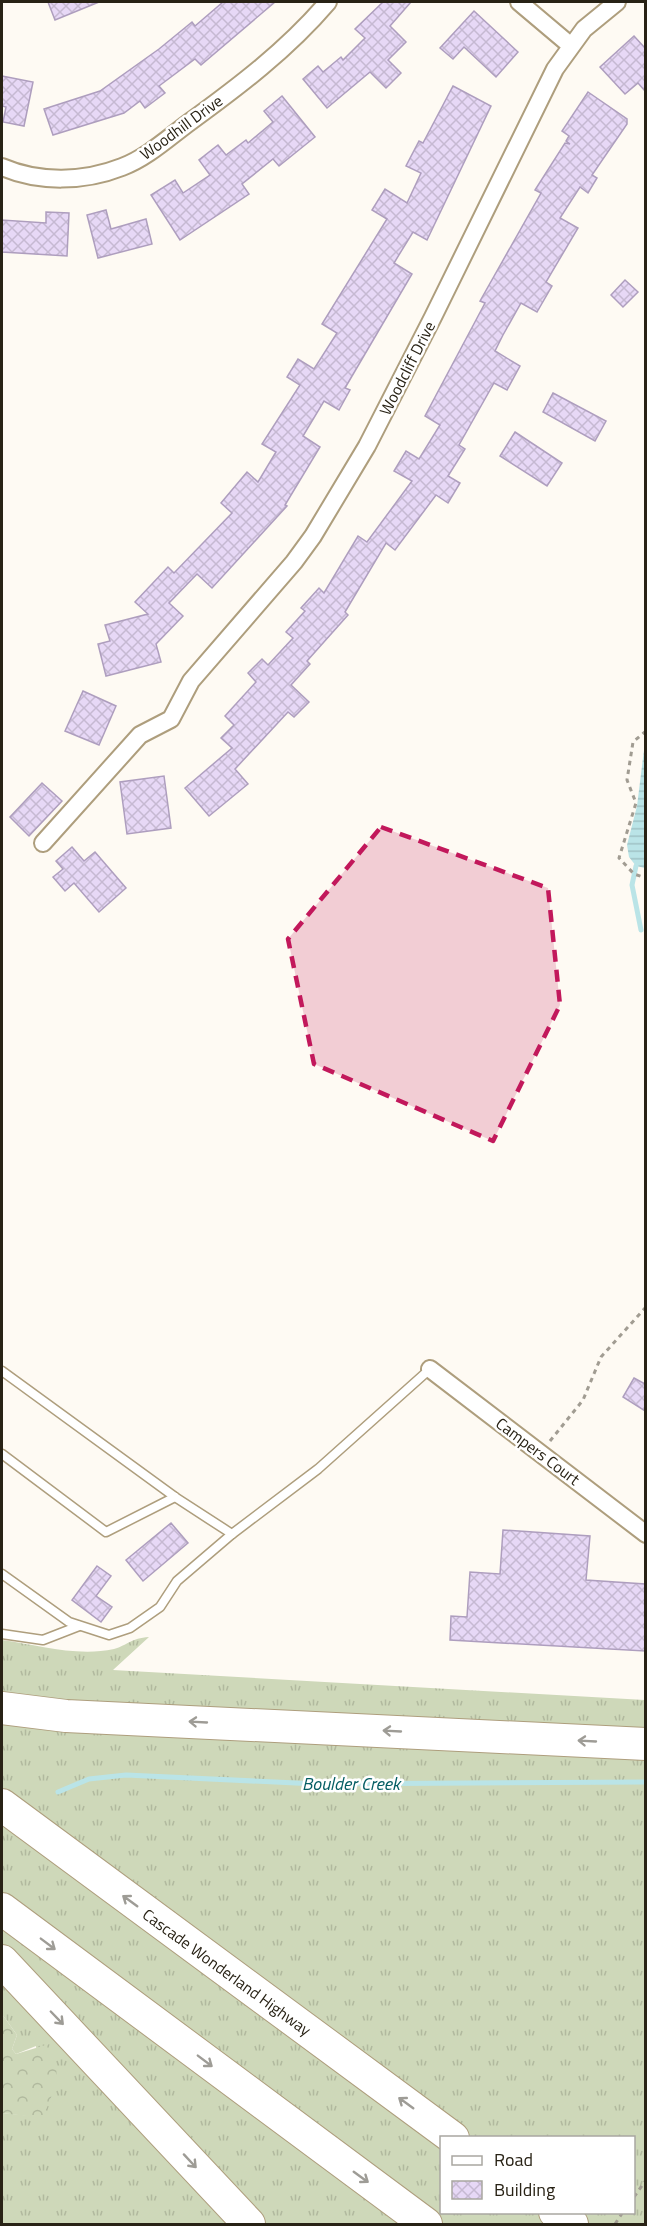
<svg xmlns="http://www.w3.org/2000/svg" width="647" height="2226" font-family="'Titillium Web',sans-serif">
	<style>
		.grass { fill: url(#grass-tufts); fill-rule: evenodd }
		.forest { fill: url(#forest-crowns) }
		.water { fill: url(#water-rules) }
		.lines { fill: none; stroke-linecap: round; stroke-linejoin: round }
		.stream { stroke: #bae4e7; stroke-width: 5 }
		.building { fill: url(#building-cross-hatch); stroke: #ae9ebe; stroke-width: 1.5 }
		.service-casing { stroke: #ae9e7d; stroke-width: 11 }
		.minor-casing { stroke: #ae9e7d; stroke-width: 20 }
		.motorway-casing { stroke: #ae9e7d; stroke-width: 34 }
		.path { stroke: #a19c92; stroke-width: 3; stroke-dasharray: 4.5 4.5; stroke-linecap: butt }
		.service { stroke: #fff; stroke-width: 8 }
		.minor { stroke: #fff; stroke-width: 16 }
		.motorway { stroke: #fff; stroke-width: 32 }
		.oneway { stroke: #9e9c96 }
		.marked { fill: #c2185b; fill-opacity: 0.2; stroke: #c2185b; stroke-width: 4.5; stroke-dasharray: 12 8; stroke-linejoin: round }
		.labels { text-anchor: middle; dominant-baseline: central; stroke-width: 5; stroke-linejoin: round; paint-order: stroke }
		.street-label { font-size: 16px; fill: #282215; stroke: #fff }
		.water-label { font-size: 18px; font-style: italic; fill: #055e64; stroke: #fff }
	</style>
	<defs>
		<pattern id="grass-tufts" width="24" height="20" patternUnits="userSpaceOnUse" patternTransform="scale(1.5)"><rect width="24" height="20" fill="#ced8b9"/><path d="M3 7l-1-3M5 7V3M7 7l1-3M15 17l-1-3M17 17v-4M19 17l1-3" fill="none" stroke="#b1b99e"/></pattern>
		<pattern id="forest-crowns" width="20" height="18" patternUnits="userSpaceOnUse" patternTransform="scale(1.5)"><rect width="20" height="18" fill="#ced8b9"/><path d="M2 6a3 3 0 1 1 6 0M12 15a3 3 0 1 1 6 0" fill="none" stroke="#b1b99e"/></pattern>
		<pattern id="water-rules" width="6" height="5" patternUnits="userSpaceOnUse" patternTransform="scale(1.5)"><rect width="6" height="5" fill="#bae4e7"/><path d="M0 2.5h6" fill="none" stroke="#a0c3c5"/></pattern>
		<pattern id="building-cross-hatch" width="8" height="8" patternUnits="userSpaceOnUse" patternTransform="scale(1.5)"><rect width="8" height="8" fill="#e7d8f6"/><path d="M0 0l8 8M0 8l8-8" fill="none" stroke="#c6b9d2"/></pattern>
	</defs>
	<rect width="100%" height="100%" fill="#fefaf3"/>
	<!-- grass -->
	<path class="grass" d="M149,1637l-36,33 532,30v524h-643v-111l40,4 -6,-71 -20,8 -4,-5 5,-14 -15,-21v-374c36,5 75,17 112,9 14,-4 17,-11 35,-12zM442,2138h192v74h-192z"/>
	<!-- forest -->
	<path class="forest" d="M2,2014l15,21 -5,14 4,5 33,-10c15,25 5,49 -7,74l-40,-5z"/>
	<!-- water -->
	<polygon class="water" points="645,742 645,868 636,866 629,857 627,845 637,806"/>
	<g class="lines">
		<!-- stream -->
		<g class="stream">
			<polyline points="636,866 632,885 641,930"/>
			<polyline points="58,1792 89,1779 126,1775 317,1784 646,1782"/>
		</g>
	</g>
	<!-- building -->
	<g class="building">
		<polygon points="48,2 99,2 55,20"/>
		<polygon points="223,2 275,2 201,65 195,59 159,86 165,93 145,108 140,101 124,113 53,135 44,109 100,91 159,49 192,22 195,26"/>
		<polygon points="383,2 411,2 390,26 406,42 388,60 401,73 386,88 370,72 327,108 303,79 318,66 323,72 341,57 343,60 365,38 355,29"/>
		<polygon points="474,11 518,52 496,77 464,47 453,59 440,48"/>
		<polygon points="634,36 645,48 645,91 638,83 625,94 600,67"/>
		<polygon points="2,76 33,82 24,126 3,122 6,107 2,106"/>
		<polygon points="453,86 491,106 427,240 413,232 394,263 412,274 345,388 350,390 339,410 324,401 303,436 320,447 285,505 287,506 212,588 197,574 169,603 183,616 156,644 161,662 106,676 98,644 110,641 105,625 148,614 135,602 168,567 174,573 232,513 221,503 247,472 258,482 276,452 262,444 300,385 287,377 298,359 314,369 337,333 322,324 387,219 372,210 385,189 407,203 421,173 406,166 419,141 423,143"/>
		<polygon points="588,92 627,119 627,124 592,175 597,178 588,193 580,187 560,218 578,228 546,282 552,286 537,312 521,303 503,335 495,351 520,366 507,390 494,383 459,445 465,449 448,476 460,483 448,503 436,495 395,550 386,543 345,612 348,615 307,661 310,664 291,685 309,702 294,717 288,712 235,769 248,784 209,816 185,788 232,748 221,738 234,725 225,716 256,682 248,673 262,659 268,665 293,638 286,632 305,611 301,608 319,588 324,593 358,536 367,542 412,481 394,471 406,451 419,459 440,425 425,416 485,303 480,301 541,193 535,190 565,143 570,144 566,141 569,136 562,131"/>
		<polygon points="282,96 315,137 279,166 273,159 242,184 249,194 180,240 151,195 175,180 183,193 210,175 199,160 218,145 226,155 246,140 248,143 273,122 264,111"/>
		<polygon points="106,210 111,229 146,219 152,244 98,258 87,215"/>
		<polygon points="46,212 69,213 67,256 2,252 2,220 46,223"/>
		<polygon points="625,280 638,292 623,307 611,295"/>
		<polygon points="553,393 606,421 595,441 543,412"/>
		<polygon points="515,432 562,463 547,486 500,456"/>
		<polygon points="83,691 116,706 99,745 65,731"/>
		<polygon points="164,776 171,828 127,834 120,782"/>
		<polygon points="42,783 62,801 29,836 10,817"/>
		<polygon points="72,847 84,861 95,852 126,888 99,912 74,883 65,891 53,877 63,869 56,861"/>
		<polygon points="634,1378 645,1384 645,1411 623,1397"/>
		<polygon points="171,1523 188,1543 143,1581 126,1560"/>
		<polygon points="503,1530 590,1536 586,1580 645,1584 645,1651 450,1640 451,1616 467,1617 470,1572 500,1574"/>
		<polygon points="97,1566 111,1576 96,1596 112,1607 101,1622 72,1600"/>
	</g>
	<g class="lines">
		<defs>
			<g id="service">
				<polyline points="2,1371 175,1497 232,1534"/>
				<polyline points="2,1454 106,1532 175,1497"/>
				<polyline points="2,1574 69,1622 109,1635 130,1628 160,1607 177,1581 232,1534 318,1469 430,1369"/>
				<polyline points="2,1634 43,1640 79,1626"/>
			</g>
			<g id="minor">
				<polyline points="519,2 570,45"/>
				<path d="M2,167c37,16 82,15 120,0 24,-9 45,-28 65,-43 51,-37 100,-74 141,-122"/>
				<polyline points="43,843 140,735 171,719 191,681 294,562 313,536 367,446 433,317 555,69 584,29 617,2"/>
				<polyline points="430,1369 646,1534"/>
			</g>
			<g id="motorway">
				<polyline points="2,1708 66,1716 646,1744"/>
				<polyline points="2,1805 453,2138"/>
				<polyline points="2,1909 426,2224"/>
				<polyline points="2,1961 249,2224"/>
				<polyline points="555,2212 572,2224"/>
			</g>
		</defs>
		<!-- service casing -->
		<use href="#service" class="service-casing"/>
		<!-- minor casing -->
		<use href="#minor" class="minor-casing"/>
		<!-- motorway casing -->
		<use href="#motorway" class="motorway-casing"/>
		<!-- path -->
		<g class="path">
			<polyline points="646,731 633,742 627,780 636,803 619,858 634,874 646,878"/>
			<polyline points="550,1441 583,1400 601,1357 646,1307"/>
			<polyline points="634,2197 646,2180"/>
			<polyline points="615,2224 623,2212"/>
		</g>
		<!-- service -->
		<use href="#service" class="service"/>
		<!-- minor -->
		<use href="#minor" class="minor"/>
		<!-- motorway -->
		<use href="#motorway" class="motorway"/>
	</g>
	<!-- one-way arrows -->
	<defs><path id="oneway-shaft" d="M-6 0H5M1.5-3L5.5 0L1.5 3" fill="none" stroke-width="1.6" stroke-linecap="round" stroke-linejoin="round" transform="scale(1.5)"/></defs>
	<g class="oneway">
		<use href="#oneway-shaft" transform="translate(198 1722) rotate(-177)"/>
		<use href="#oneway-shaft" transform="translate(392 1731) rotate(-177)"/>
		<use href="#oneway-shaft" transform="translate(587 1741) rotate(-177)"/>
		<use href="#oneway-shaft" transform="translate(130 1901) rotate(-144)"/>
		<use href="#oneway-shaft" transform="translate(48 1944) rotate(37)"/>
		<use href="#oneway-shaft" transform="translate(57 2018) rotate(46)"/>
		<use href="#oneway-shaft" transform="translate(205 2061) rotate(37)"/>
		<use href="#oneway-shaft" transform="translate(406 2103) rotate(-144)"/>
		<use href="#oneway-shaft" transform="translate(190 2161) rotate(47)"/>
		<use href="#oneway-shaft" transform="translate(361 2177) rotate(36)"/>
	</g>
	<!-- marked area -->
	<path class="marked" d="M381,827l167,61 12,117 -67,136 -179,-77 -26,-125z"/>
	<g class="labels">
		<!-- street labels -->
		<g class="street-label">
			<text transform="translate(181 127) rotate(-36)">Woodhill Drive</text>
			<text transform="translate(407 368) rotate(-63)">Woodcliff Drive</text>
			<text transform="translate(538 1451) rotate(37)">Campers Court</text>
			<text transform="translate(227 1972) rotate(36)">Cascade Wonderland Highway</text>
		</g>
		<!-- water labels -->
		<g class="water-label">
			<text x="351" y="1783">Boulder Creek</text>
		</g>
	</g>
	<!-- border -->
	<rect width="647" height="2226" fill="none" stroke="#282215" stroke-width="6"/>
	<!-- legend -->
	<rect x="440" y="2136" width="195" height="78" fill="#ffffff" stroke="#a9a7a1" stroke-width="1.5"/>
	<rect x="452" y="2156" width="30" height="9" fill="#ffffff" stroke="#a9a7a1" stroke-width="1.5"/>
	<text x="494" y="2166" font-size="18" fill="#282215">Road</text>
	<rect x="452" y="2181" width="30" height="18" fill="url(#building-cross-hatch)" stroke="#a9a7a1" stroke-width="1.5"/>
	<text x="494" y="2196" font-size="18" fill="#282215">Building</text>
</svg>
